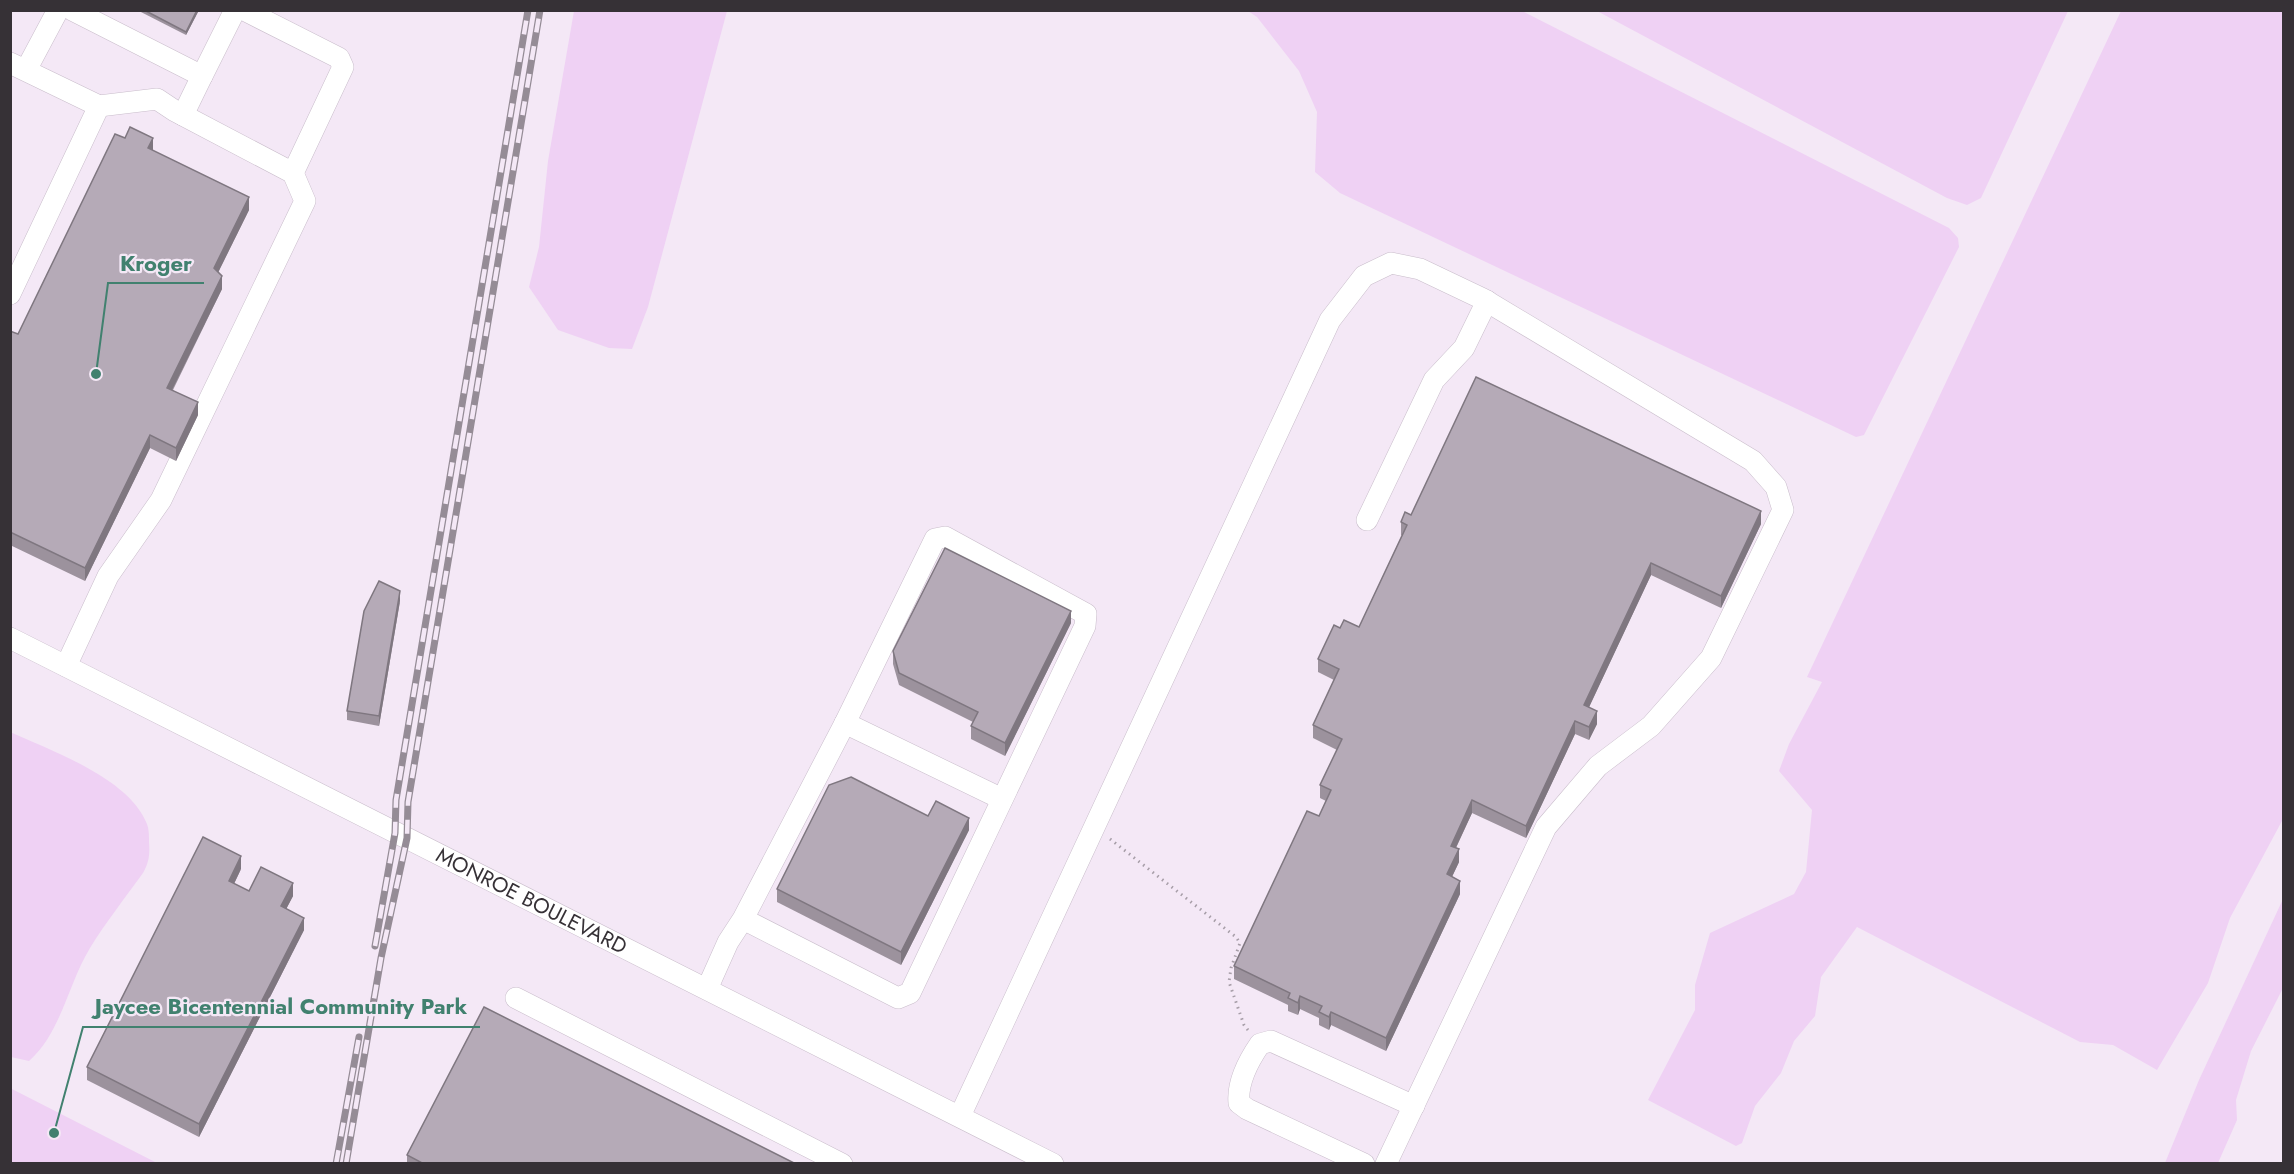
<svg xmlns="http://www.w3.org/2000/svg" width="2294" height="1174" font-family="Jost,sans-serif">
	<style>
		.green { fill: #efd1f4 }
		.lines { fill: none; stroke-linecap: round; stroke-linejoin: round }
		.minor-casing { stroke: #c9bdcb; stroke-width: 22 }
		.path { stroke: #a79ea8; stroke-width: 3; stroke-dasharray: 1.5 4.5; stroke-linecap: butt }
		.minor { stroke: #fff; stroke-width: 21 }
		.rail-casing { stroke: #958c96; stroke-width: 7 }
		.rail { stroke: #f4e8f6; stroke-width: 4.5; stroke-dasharray: 14; stroke-linecap: butt }
		.wall { fill: #9c929d }
		.shaded-wall { fill: #7f7780 }
		.building { fill: #b5aab7; stroke: #7f7780; stroke-width: 1.5 }
		.labels { text-anchor: middle; dominant-baseline: central; stroke-width: 4.5; stroke-linejoin: round; paint-order: stroke }
		.street-label { font-size: 21px; fill: #363136; stroke: #f4e8f6 }
		.leader { fill: none; stroke: #41816f; stroke-width: 2 }
		.callout-dot { fill: #41816f; stroke: #f4e8f6; stroke-width: 2 }
		.callout-label { font-size: 22px; text-anchor: middle; font-weight: bold; fill: #41816f; stroke: #f4e8f6; stroke-width: 4.5; stroke-linejoin: round; paint-order: stroke }
	</style>
	<rect width="100%" height="100%" fill="#f4e8f6"/>
	<!-- green -->
	<g class="green">
		<polygon points="574,11 727,11 648,307 632,349 609,348 558,330 529,287 539,247 548,161"/>
		<polygon points="1248,11 1522,11 1949,228 1958,238 1959,247 1864,435 1856,437 1340,193 1315,172 1317,112 1299,71 1257,17"/>
		<polygon points="1597,11 2068,11 1981,198 1967,205 1947,198"/>
		<polygon points="2121,11 2283,11 2283,819 2230,918 2208,983 2157,1070 2113,1045 2080,1042 1857,927 1821,977 1815,1016 1794,1041 1781,1073 1755,1106 1742,1143 1736,1146 1648,1100 1695,1010 1695,985 1710,933 1794,894 1806,872 1812,810 1779,771 1789,744 1822,682 1807,677"/>
		<path d="M10,732c42,19 119,46 137,92 2,5 2,12 2,18 1,12 0,21 -6,31 -18,25 -37,49 -53,75 -22,36 -29,85 -61,113l-18,-4z"/>
		<polygon points="2283,899 2283,988 2251,1051 2236,1100 2237,1120 2218,1163 2165,1163 2199,1080"/>
		<polygon points="10,1088 157,1163 11,1163"/>
	</g>
	<g class="lines">
		<defs>
			<g id="minor">
				<polyline points="72,10 202,76 235,10"/>
				<polyline points="244,10 339,58 343,67 293,173"/>
				<polyline points="10,63 99,106 10,294"/>
				<polyline points="26,70 58,10"/>
				<polyline points="183,115 202,76"/>
				<polyline points="1367,520 1434,380 1464,348 1487,301"/>
				<path id="s1" d="M10,638l1043,526"/>
				<polyline points="66,666 108,576 161,500 305,201 293,173 175,111 157,99 99,106"/>
				<polyline points="845,723 1002,799"/>
				<polyline points="707,989 728,942 743,919 845,723 935,539 945,537 1086,614 1085,626 910,993 898,998 743,919"/>
				<polyline points="516,998 842,1164"/>
				<polyline points="960,1116 1330,320 1364,276 1391,263 1420,269 1483,299 1753,461 1776,487 1783,510 1711,658 1651,726 1598,766 1546,827 1386,1164"/>
				<path d="M1364,1164l-117,-55 -8,-6c-2,-20 10,-43 21,-59l11,-3 143,65"/>
			</g>
		</defs>
		<!-- minor casing -->
		<use href="#minor" class="minor-casing"/>
		<!-- path -->
		<polyline class="path" points="1110,839 1236,937 1240,943 1231,968 1229,982 1244,1025 1248,1030"/>
		<!-- minor -->
		<use href="#minor" class="minor"/>
		<defs>
			<g id="rail">
				<polyline points="375,946 395,833 396,800 528,10"/>
				<polyline points="336,1164 359,1037"/>
				<polyline points="346,1164 381,958 407,838 408,802 540,10"/>
			</g>
		</defs>
		<!-- rail casing -->
		<use href="#rail" class="rail-casing"/>
		<!-- rail -->
		<use href="#rail" class="rail"/>
	</g>
	<!-- wall -->
	<g class="wall">
		<polygon points="137,10 199,10 186,35"/>
		<polygon points="125,138 153,151 249,210 218,272 222,289 173,390 198,415 176,461 150,448 85,581 10,545 10,331 18,334"/>
		<polygon points="1411,515 1761,524 1721,608 1651,575 1589,707 1597,724 1589,740 1575,734 1526,838 1472,813 1456,848 1459,862 1452,877 1460,894 1386,1051 1331,1025 1329,1030 1319,1025 1319,1018 1300,1009 1298,1015 1288,1011 1288,1005 1234,979 1234,966 1319,816 1326,801 1320,798 1320,785 1337,750 1313,738 1313,725 1334,680 1318,672 1318,659 1359,627 1402,535 1401,535 1401,522"/>
		<polygon points="400,601 379,726 347,720 347,711"/>
		<polygon points="1071,623 1005,756 971,739 971,726 973,722 899,685 893,664 893,651"/>
		<polygon points="928,816 969,830 901,965 777,902 777,889"/>
		<polygon points="241,869 234,884 249,891 293,896 286,909 304,930 199,1137 87,1080 87,1067"/>
		<polygon points="407,1155 796,1164 407,1164"/>
	</g>
	<!-- shaded-wall -->
	<g class="shaded-wall">
		<polygon points="197,10 199,10 186,35 186,32"/>
		<polygon points="153,138 153,151 148,148"/>
		<polygon points="249,197 249,210 214,281 214,268"/>
		<polygon points="222,276 222,289 167,400 167,388"/>
		<polygon points="198,402 198,415 176,461 176,448"/>
		<polygon points="150,435 150,448 85,581 85,568"/>
		<polygon points="1761,511 1761,524 1721,608 1721,596"/>
		<polygon points="1651,563 1651,575 1584,718 1584,705"/>
		<polygon points="400,591 400,601 379,726 379,716"/>
		<polygon points="1071,611 1071,623 1005,756 1005,743"/>
		<polygon points="1597,711 1597,724 1589,740 1589,727"/>
		<polygon points="1575,721 1575,734 1526,838 1526,826"/>
		<polygon points="1472,800 1472,813 1451,858 1451,846"/>
		<polygon points="969,818 969,830 901,965 901,952"/>
		<polygon points="1459,849 1459,862 1447,887 1447,874"/>
		<polygon points="241,856 241,869 229,894 229,881"/>
		<polygon points="1460,881 1460,894 1386,1051 1386,1038"/>
		<polygon points="293,883 293,896 281,919 281,906"/>
		<polygon points="304,918 304,930 199,1137 199,1124"/>
		<polygon points="1300,996 1300,1009 1298,1015 1298,1003"/>
		<polygon points="1331,1012 1331,1025 1329,1030 1329,1017"/>
	</g>
	<!-- building -->
	<g class="building">
		<polygon points="144,10 197,10 186,32"/>
		<polygon points="130,127 153,138 148,148 249,197 214,268 222,276 167,388 198,402 176,448 150,435 85,568 10,532 10,331 18,334 115,134 125,138"/>
		<polygon points="1476,377 1761,511 1721,596 1651,563 1584,705 1597,711 1589,727 1575,721 1526,826 1472,800 1451,846 1459,849 1447,874 1460,881 1386,1038 1331,1012 1329,1017 1319,1012 1322,1006 1300,996 1298,1003 1288,998 1290,993 1234,966 1307,811 1319,816 1331,790 1320,785 1342,739 1313,725 1339,669 1318,659 1334,625 1340,628 1344,620 1359,627 1407,525 1401,522 1405,512 1411,515"/>
		<polygon points="945,548 1071,611 1005,743 971,726 978,712 899,673 893,651"/>
		<polygon points="379,581 400,591 379,716 347,711 364,611"/>
		<polygon points="851,777 928,816 936,801 969,818 901,952 777,889 829,785"/>
		<polygon points="203,837 241,856 229,881 249,891 261,867 293,883 281,906 304,918 199,1124 87,1067"/>
		<polygon points="484,1007 796,1164 424,1164 407,1155"/>
	</g>
	<g class="labels">
		<!-- street labels -->
		<g class="street-label">
			<text stroke="none"><textPath href="#s1" startOffset="584">MONROE BOULEVARD</textPath></text>
		</g>
	</g>
	<!-- callouts -->
	<path class="leader" d="M96 374L108 283H204M54 1133L83 1027H480"/>
	<g class="callout-dot">
		<circle cx="96" cy="374" r="6"/>
		<circle cx="54" cy="1133" r="6"/>
	</g>
	<g class="callout-label">
		<text x="156" y="271">Kroger</text>
		<text x="281" y="1014">Jaycee Bicentennial Community Park</text>
	</g>
	<!-- border -->
	<rect width="2294" height="1174" fill="none" stroke="#363136" stroke-width="24"/>
</svg>
